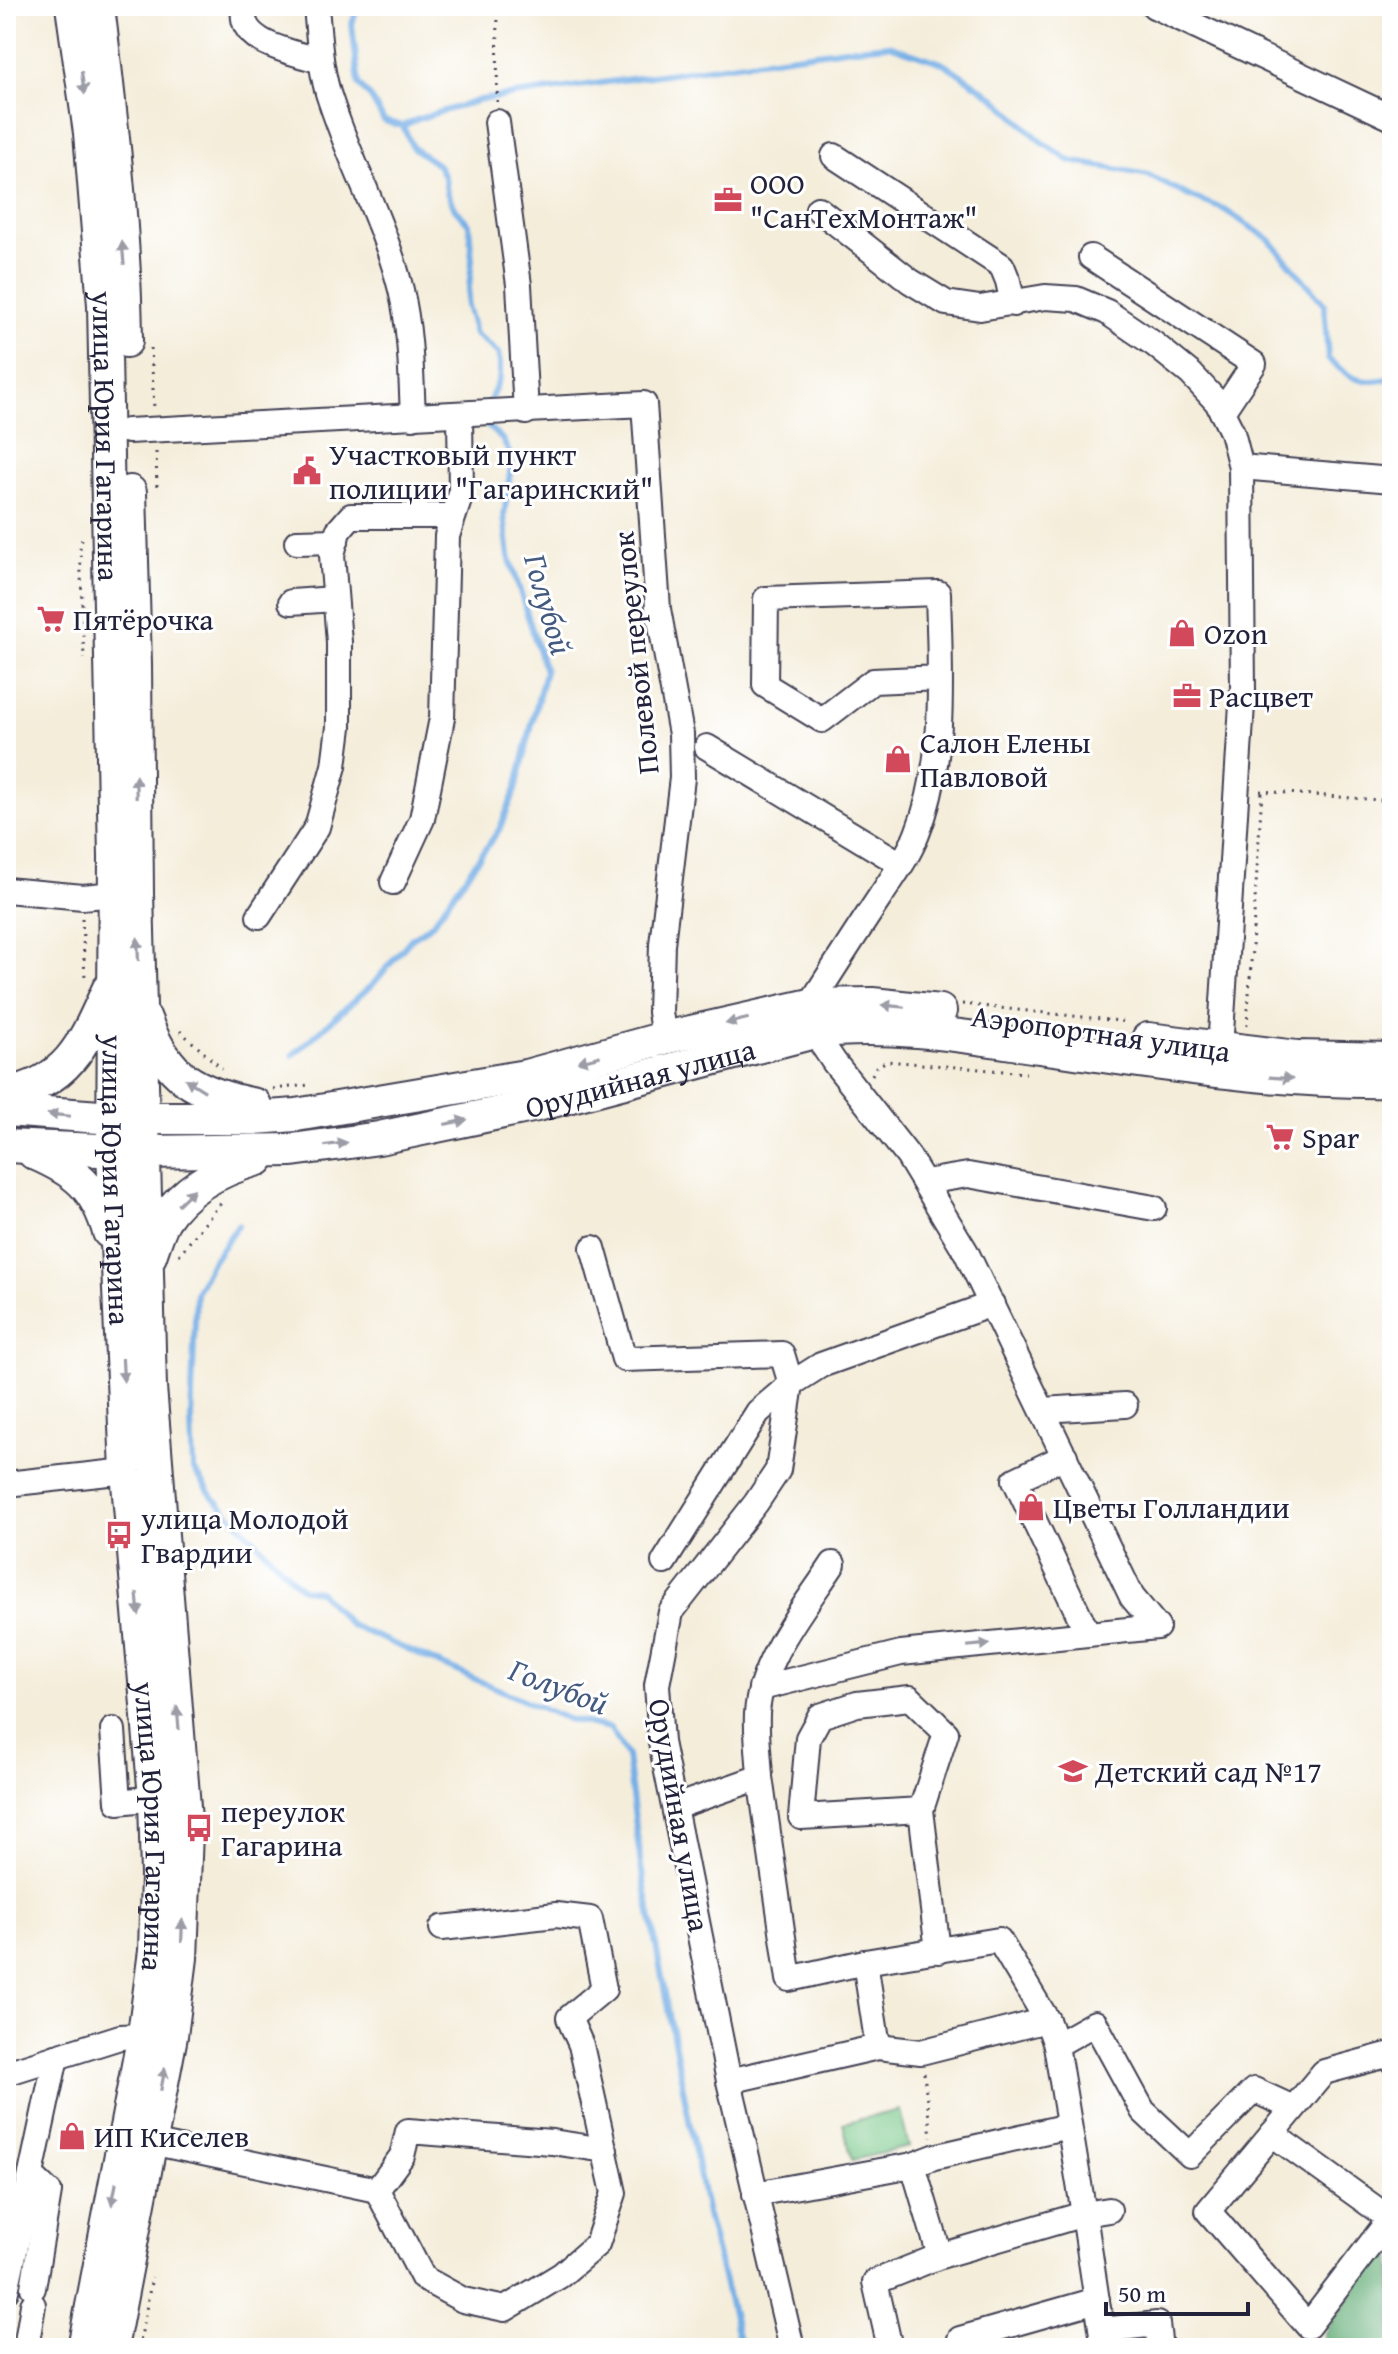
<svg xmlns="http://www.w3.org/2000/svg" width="1398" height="2354" font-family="'Gentium Book Plus',serif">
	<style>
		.green { fill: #77c788; stroke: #4c7462; stroke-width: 2 }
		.forest { fill: #61ac74; stroke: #426758; stroke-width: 2 }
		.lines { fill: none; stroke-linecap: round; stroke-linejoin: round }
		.stream { stroke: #76afe6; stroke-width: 6 }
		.minor-casing { stroke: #424053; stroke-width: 28 }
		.major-casing { stroke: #424053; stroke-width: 36 }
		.path { stroke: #424053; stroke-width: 3; stroke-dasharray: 2 6; stroke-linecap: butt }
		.minor { stroke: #fff; stroke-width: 24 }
		.major { stroke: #fff; stroke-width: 32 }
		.oneway { fill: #9c9ca7 }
		.labels { text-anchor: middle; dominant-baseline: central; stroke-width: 6; stroke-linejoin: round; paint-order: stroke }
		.poi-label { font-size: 30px; fill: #22223b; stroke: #fff; text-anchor: start }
		.street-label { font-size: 30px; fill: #22223b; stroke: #fff }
		.water-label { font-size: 32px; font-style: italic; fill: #445a7f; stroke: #fff }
	</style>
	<rect width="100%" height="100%" fill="#fff"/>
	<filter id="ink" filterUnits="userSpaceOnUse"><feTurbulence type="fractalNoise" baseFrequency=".0125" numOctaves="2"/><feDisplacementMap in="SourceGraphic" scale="16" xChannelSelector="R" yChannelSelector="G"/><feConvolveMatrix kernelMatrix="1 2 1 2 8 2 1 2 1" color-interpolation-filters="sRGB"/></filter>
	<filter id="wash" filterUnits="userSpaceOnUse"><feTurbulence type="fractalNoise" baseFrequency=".006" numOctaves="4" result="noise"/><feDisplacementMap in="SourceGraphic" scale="32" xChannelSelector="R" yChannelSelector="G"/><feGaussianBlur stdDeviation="1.8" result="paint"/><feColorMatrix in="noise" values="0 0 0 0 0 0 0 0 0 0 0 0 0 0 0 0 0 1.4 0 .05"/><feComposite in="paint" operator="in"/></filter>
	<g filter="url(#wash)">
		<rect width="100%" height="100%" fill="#f4edda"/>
		<!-- green -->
		<polygon class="green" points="900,2110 909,2147 852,2160 843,2123"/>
		<!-- forest -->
		<polygon class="forest" points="1392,2235 1392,2348 1323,2348 1324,2334"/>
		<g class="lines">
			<!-- stream -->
			<g class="stream">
				<path d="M358,6l-6,18 7,61 12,13 13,23 19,5c24,-13 51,-16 76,-26l366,-51 44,-4 56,19 50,34 48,45 27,18 78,14 41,21 34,13 46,30 55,65 4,55c24,20 32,27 64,19"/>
				<polyline points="403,126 413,148 438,165 445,178 447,193 455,209 469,224 472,260 467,306 475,334 498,353 500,363 500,377 487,408"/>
				<polyline points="293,1055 374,983 411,939 432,924 499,830 516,789 545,671 509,556 504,516 512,458 502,439 486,425 487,419"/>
				<polyline points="238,1225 210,1265 196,1293 191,1420 193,1468 213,1497 302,1589 319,1591 350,1625 567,1719 610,1728 627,1756 641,1866 707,2215 741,2348"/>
			</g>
		</g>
	</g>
	<g filter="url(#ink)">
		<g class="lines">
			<defs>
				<g id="minor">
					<path d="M245,6c-11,38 50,46 76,55"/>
					<path d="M316,6c3,32 4,66 15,96 21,64 54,123 70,188 10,42 10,84 12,127"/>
					<polyline points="1154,6 1392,118"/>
					<polyline points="497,122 519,285 526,412"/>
					<polyline points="834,156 1002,266 1008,281 1013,304"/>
					<polyline points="818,209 910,281 946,303 980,308 1045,297 1076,299 1107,312 1154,344 1191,374 1217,402 1232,432 1241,467 1243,689 1220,1049"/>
					<polyline points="1091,257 1254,364 1222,412"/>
					<polyline points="128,431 644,404 658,609 681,734 682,778 662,944 660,1012 664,1038"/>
					<polyline points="1241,467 1392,480"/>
					<polyline points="297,542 336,541"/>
					<polyline points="291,602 335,599"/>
					<path d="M940,678l-67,3 -51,39 -57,-35 1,-86 172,-6c2,79 9,166 -21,241 -9,23 -24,43 -37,63 -24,36 -47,72 -70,108l4,27 20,30 74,94 58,96 166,345 25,30"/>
					<polyline points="707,747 901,864"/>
					<polyline points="393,882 422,819 442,718 447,536 461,494 460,415"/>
					<polyline points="6,890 83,897 115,894"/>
					<polyline points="259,916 317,827 334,766 339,727 339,642 332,555 338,531 351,516 453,516"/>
					<polyline points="925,1182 968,1175 1154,1208"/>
					<polyline points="593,1248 624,1359 782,1354 791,1384 758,1412 664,1562"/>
					<polyline points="1043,1410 1125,1405"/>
					<polyline points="1065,1456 1015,1480 1088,1634"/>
					<polyline points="6,1484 127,1471"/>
					<polyline points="761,1688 901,1653 1157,1627"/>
					<polyline points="113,1730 118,1802 155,1798"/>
					<polyline points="760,1777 789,1979 865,1962 999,1940 1047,2020 1056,2045 1084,2214 940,2256 913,2165 934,2157 1068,2126"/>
					<path d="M675,1807l85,-30c-1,-21 -4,-42 -3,-63 3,-54 48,-107 76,-150"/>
					<polyline points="921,1810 946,1733 910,1698 857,1704 820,1716 808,1738 801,1817 921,1810 938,1951"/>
					<polyline points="865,1962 878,2047"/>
					<polyline points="1056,2045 1095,2023 1143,2111 1190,2155 1254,2090 1293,2108"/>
					<polyline points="1392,2060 1387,2055 1324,2072 1208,2211 1308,2326 1392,2216"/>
					<polyline points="6,2073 120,2037 157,2035"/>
					<polyline points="729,2081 878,2047 921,2052 1047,2020"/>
					<polyline points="1272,2134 1390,2219"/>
					<polyline points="151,2142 377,2190 402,2156 408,2131 552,2142 605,2150"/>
					<polyline points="31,2175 49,2192 33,2288"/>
					<polyline points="377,2190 423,2278 463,2300 505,2309 561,2275 597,2244 614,2193 581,2045 569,2018 604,1989 590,1919 556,1915 442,1928"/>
					<polyline points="755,2194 913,2165"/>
					<polyline points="6,2291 56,2057"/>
					<polyline points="1102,2330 1157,2324 1160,2348"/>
					<polyline points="960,2339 1097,2300"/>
					<polyline points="26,2348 33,2305"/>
					<polyline points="792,2348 729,2081 661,1742 657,1685 671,1612 756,1503 778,1470 791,1384 821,1365 992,1304"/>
					<polyline points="890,2348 875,2282 940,2256"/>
					<polyline points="1104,2348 1084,2214 1109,2210"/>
				</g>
				<g id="major">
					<path id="s1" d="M72,6l18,127 14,172 11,553 -2,294 14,319 28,327 2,77 -2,76 -11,83 -60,314"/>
					<path d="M98,6c13,111 27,223 28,335"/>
					<path d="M145,1019c22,59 51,74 110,86"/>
					<polyline points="1148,1039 1297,1057 1392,1059"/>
					<path d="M6,1094c63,-12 78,-51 102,-104"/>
					<polyline points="6,1110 113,1118 254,1118 296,1115 526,1076 664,1038 810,1005 872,1004 940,1011"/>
					<path id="s2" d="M6,1146l138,6 148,-2 87,-12 158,-33 277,-73c76,-9 150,4 225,15 118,16 234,36 353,34"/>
					<path d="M34,1153c42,18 62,34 75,79"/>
					<path d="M150,1256c4,-11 8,-25 14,-36 21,-33 58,-51 94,-61"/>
					<polyline points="111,2348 171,2036 181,1958 186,1832 150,1387 137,893 135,664 130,492"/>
				</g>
			</defs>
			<!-- minor casing -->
			<use href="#minor" class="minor-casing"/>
			<!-- major casing -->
			<use href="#major" class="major-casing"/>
			<!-- path -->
			<g class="path">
				<polyline points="497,102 498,6"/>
				<polyline points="151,348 154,409"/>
				<polyline points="156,452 157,489"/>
				<polyline points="82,539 80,546 84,659"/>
				<polyline points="1260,791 1392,801"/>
				<polyline points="82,918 85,978"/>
				<polyline points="962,1004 1129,1022"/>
				<polyline points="1247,1026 1262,791"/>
				<polyline points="180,1031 222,1069"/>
				<polyline points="872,1075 876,1067 887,1061 1026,1073"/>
				<polyline points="273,1089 309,1085"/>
				<polyline points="179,1255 222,1202"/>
				<polyline points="924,2073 931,2137"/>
				<polyline points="139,2348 152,2277"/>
			</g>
			<!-- minor -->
			<use href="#minor" class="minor"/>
			<!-- major -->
			<use href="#major" class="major"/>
		</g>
		<!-- one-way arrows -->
		<defs><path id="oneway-solid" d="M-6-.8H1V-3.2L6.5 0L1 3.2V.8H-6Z" transform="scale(2)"/></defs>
		<g class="oneway">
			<use href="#oneway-solid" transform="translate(83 83) rotate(82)"/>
			<use href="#oneway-solid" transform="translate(123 253) rotate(-95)"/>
			<use href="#oneway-solid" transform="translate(136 787) rotate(-91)"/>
			<use href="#oneway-solid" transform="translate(138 949) rotate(-92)"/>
			<use href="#oneway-solid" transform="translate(893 1006) rotate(-174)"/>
			<use href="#oneway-solid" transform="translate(737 1021) rotate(167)"/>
			<use href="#oneway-solid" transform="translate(589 1059) rotate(165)"/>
			<use href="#oneway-solid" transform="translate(1281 1078) rotate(4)"/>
			<use href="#oneway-solid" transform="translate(195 1085) rotate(-148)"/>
			<use href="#oneway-solid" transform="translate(59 1115) rotate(-174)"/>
			<use href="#oneway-solid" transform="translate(456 1122) rotate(-12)"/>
			<use href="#oneway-solid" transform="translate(336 1144) rotate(-8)"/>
			<use href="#oneway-solid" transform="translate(186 1197) rotate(-44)"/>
			<use href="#oneway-solid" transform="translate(123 1370) rotate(87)"/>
			<use href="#oneway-solid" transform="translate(138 1604) rotate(85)"/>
			<use href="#oneway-solid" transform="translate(979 1645) rotate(-6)"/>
			<use href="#oneway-solid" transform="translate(178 1718) rotate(-95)"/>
			<use href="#oneway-solid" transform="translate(182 1931) rotate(-88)"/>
			<use href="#oneway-solid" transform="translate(163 2079) rotate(-79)"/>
			<use href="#oneway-solid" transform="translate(114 2194) rotate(101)"/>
		</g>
	</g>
	<!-- icons -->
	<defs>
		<symbol id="office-bare" viewBox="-9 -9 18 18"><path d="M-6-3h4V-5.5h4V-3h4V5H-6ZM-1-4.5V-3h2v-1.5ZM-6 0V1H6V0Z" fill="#d1495b" stroke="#fff" stroke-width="2.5" paint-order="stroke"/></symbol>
		<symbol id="civic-bare" viewBox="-9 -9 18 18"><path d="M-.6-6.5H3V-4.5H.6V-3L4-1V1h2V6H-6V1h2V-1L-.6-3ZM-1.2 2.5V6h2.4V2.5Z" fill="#d1495b" stroke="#fff" stroke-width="2.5" paint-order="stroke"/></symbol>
		<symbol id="supermarket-bare" viewBox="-9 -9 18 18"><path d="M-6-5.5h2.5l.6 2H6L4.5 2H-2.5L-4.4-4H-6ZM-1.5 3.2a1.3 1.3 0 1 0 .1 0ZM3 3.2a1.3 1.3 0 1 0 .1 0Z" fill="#d1495b" stroke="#fff" stroke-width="2.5" paint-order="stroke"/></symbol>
		<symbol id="shop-bare" viewBox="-9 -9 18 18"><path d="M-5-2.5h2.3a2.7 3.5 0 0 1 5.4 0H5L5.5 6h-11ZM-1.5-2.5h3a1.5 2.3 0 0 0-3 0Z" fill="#d1495b" stroke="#fff" stroke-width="2.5" paint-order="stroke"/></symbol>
		<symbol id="bus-bare" viewBox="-9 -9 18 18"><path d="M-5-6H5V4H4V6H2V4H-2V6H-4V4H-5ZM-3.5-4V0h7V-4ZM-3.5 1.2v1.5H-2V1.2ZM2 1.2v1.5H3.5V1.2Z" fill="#d1495b" stroke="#fff" stroke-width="2.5" paint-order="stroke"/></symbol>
		<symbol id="school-bare" viewBox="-9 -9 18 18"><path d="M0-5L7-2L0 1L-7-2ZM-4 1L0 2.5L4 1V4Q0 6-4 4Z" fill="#d1495b" stroke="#fff" stroke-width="2.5" paint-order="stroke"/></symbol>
	</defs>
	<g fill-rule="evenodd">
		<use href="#office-bare" x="708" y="180" width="40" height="40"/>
		<use href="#civic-bare" x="287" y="451" width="40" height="40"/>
		<use href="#supermarket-bare" x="31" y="599" width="40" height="40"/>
		<use href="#shop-bare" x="1162" y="613" width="40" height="40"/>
		<use href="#office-bare" x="1167" y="676" width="40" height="40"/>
		<use href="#shop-bare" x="878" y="739" width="40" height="40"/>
		<use href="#supermarket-bare" x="1260" y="1117" width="40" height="40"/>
		<use href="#shop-bare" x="1011" y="1487" width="40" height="40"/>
		<use href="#bus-bare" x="99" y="1515" width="40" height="40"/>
		<use href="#school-bare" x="1053" y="1751" width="40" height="40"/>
		<use href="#bus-bare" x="179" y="1808" width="40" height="40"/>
		<use href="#shop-bare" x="52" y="2116" width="40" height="40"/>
	</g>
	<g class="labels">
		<!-- poi labels -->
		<g class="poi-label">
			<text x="750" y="183">ООО<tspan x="750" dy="34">"СанТехМонтаж"</tspan></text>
			<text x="329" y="454">Участковый пункт<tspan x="329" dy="34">полиции "Гагаринский"</tspan></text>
			<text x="73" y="619">Пятёрочка</text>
			<text x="1204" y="633">Ozon</text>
			<text x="1209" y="696">Расцвет</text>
			<text x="920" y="742">Салон Елены<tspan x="920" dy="34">Павловой</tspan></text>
			<text x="1302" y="1137">Spar</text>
			<text x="1053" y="1507">Цветы Голландии</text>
			<text x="141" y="1518">улица Молодой<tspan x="141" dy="34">Гвардии</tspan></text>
			<text x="1095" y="1771">Детский сад №17</text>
			<text x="221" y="1811">переулок<tspan x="221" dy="34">Гагарина</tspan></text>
			<text x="94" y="2136">ИП Киселев</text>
		</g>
		<!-- street labels -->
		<g class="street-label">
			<text stroke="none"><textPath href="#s1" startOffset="432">улица Юрия Гагарина</textPath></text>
			<text transform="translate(635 653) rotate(-96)">Полевой переулок</text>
			<text transform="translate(1101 1033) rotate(8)">Аэропортная улица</text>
			<text stroke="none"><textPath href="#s2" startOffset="642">Орудийная улица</textPath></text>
			<text stroke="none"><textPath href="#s1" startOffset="1176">улица Юрия Гагарина</textPath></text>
			<text transform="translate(680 1815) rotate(80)">Орудийная улица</text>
			<text stroke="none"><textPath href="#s1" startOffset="1824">улица Юрия Гагарина</textPath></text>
		</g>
		<!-- water labels -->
		<g class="water-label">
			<text transform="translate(549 604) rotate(74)">Голубой</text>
			<text transform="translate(559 1686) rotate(21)">Голубой</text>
		</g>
	</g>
	<!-- margin -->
	<rect width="1398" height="2354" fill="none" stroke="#fff" stroke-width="32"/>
	<!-- scale -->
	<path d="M1106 2302v12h142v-12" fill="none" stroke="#22223b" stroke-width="4"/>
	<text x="1118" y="2302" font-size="24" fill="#22223b" stroke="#ffffff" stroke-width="6" paint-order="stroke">50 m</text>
</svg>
